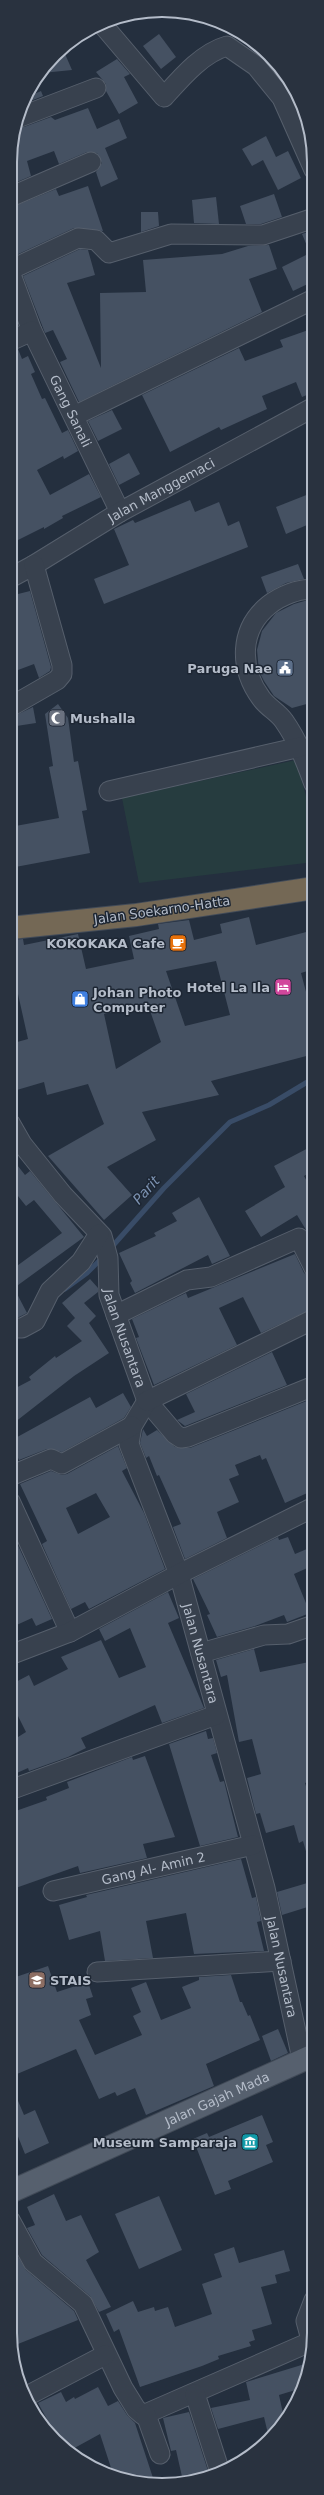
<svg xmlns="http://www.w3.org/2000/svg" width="324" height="2495" font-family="'DejaVu Sans',sans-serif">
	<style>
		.green { fill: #263c3f }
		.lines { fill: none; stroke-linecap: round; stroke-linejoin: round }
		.stream { stroke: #394c67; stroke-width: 5 }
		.building { fill: #455162; fill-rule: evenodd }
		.minor-casing { stroke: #565f6c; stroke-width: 21 }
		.major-casing { stroke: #414a57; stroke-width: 24 }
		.highway-casing { stroke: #434c59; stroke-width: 24 }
		.minor { stroke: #38414e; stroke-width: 19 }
		.major { stroke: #56606e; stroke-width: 22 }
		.highway { stroke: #746855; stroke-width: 22 }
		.labels { text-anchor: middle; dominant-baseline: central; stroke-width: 3; stroke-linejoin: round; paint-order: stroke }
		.street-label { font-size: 13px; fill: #b4bcc9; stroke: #1d2633 }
		.poi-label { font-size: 13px; font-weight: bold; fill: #b4bcc9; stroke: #1d2633; text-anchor: end }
		.water-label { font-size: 14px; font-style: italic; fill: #7c92b1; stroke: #1d2633 }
		.rim { fill: none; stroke: #b4bcc9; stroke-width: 2 }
	</style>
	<rect width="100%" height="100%" fill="#242f3e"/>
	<!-- green -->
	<polygon class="green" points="296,760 314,825 314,862 139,883 122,798"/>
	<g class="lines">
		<!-- stream -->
		<g class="stream">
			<polyline points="110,1249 164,1188 230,1122 269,1105 314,1078"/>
			<polyline points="65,1289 87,1273 103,1257"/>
		</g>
	</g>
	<!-- building -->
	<g class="building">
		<polygon points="159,34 176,57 161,69 143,46"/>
		<polygon points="62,47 72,70 42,73 62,48"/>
		<polygon points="117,59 130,74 124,77 138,103 119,114 106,91 106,84 96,72"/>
		<polygon points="41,91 43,96 23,104 25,98"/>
		<polygon points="88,108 97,129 119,119 127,138 105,148 118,179 101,187 96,172 102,163 97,153 87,152 59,164 54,151 27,161 31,176 10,185 10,152 17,127 24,127 51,117 55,120"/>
		<polygon points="266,136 276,157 288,151 301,178 278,190 263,160 252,166 242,149"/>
		<polygon points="88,186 103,231 74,228 10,258 10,208 56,189 59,196"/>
		<polygon points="274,194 282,217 261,224 246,224 240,206"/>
		<polygon points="216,197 219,224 194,223 192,200"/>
		<polygon points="141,212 158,212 159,226 141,232"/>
		<polygon points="314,230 314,281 293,291 282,267 310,253 302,234"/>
		<polygon points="269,245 277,269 249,279 262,312 79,402 60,362 67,359 53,330 45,333 23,276 80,249 88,250 95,275 67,283 101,368 100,293 146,292 143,260 222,254 248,246"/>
		<polygon points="314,328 314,392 302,397 296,382 262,396 267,409 221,430 219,427 170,452 142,395 239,348 245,361 283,347 280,340"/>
		<polygon points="18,349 22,359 28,356 35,372 31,374 42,399 45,398 62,433 68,430 78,451 64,459 63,456 37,470 50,495 89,474 101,497 62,516 63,518 44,529 44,527 10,544 10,352"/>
		<polygon points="112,410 122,429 98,441 88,421"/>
		<polygon points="129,453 140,474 119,485 109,464"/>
		<polygon points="314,492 314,522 286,534 276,507"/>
		<polygon points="190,500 195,512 219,502 228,526 239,521 248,547 104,604 94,579 129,565 114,529 133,520 135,523"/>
		<polygon points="298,564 304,579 286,583 267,593 261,577"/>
		<polygon points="30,591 51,667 50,671 39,678 34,664 10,673 10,596"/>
		<polygon points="308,600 312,601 314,607 314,702 292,708 274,696 264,681 259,671 257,650 262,631 276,613 294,604"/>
		<polygon points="58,704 68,718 74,762 78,761 87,810 82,811 90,853 10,868 10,827 59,818 49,767 53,766 45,714"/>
		<polygon points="33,707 36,723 10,727 10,718"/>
		<path d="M249,917l7,28 58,-15v39l-13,4 13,49v32l-103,27 8,14 -77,17 14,28 -49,27 25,28 -28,25 -56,-64 56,-32 -16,-40 -41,11 -3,-13 -34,10v-48l18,-5 -12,-54 -6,1v-46l13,-1 1,6 54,-11 8,35 48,-10 -5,-23 30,-7 -1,-5 31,-4 5,20 28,-7 -2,-9zM216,961l14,54 -45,11 -19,-55zM148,1005l13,37 -45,27 -12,-55z"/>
		<polygon points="314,1145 314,1170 304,1176 314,1194 314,1243 297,1215 261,1237 245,1211 285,1187 274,1166"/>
		<polygon points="10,1156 25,1175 30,1171 84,1237 14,1288 27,1313 19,1317 10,1317 10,1271 62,1233 34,1200 26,1206 10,1186"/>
		<polygon points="199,1197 230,1256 212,1264 208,1255 135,1293 130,1283 132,1281 119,1253 156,1236 154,1233 177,1221 172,1213"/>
		<polygon points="295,1254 304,1273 314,1279 314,1308 261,1333 243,1297 219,1308 237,1345 154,1385 136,1338 139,1337 132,1319 186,1293 188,1298"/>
		<polygon points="90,1279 98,1288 98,1292 84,1303 96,1316 89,1323 109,1353 74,1376 10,1426 10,1391 31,1380 29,1377 55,1356 56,1358 82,1341 67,1326 75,1318 62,1303"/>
		<polygon points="272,1352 287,1385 185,1426 177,1420 195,1412 186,1394"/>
		<polygon points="123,1393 131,1407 124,1418 62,1452 47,1449 19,1460 10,1441 90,1397 96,1408"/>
		<polygon points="314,1398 314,1426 307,1429 314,1452 314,1490 285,1503 266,1458 262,1460 260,1455 235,1465 239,1475 229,1479 239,1502 217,1512 227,1538 185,1559 173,1527 181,1524 159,1475 157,1476 149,1456 146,1458 140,1443 143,1429 147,1436 157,1430 175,1447 190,1448"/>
		<path d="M118,1446l9,22 -5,3 22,42 21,56 -76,40 -4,-7 -14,7 -29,-65 5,-3 -27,-57 31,-13 11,4 5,-1zM96,1493l14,24 -32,17 -12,-26z"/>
		<polygon points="10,1528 52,1619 36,1626 32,1618 10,1628"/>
		<polygon points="278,1537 279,1540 288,1537 295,1554 314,1546 314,1565 294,1574 310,1613 287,1622 284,1615 255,1626 217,1637 207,1615 210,1614 193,1579"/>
		<polygon points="168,1592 179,1618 168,1623 204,1708 162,1723 155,1705 81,1738 86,1748 68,1757 29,1771 28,1768 10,1776 10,1742 26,1732 10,1700 10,1685 29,1675 34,1686 68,1669 61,1657 101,1640 119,1678 146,1667 130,1628 105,1641 99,1629"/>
		<polygon points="254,1649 260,1672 314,1661 314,1780 305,1783 314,1812 314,1865 310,1865 303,1841 299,1843 294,1825 266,1833 260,1813 256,1814 247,1778 261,1774 252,1739 239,1742 227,1675 221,1677 216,1660"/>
		<polygon points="206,1731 208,1739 213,1738 217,1753 211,1755 220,1782 224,1781 238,1837 200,1846 169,1744"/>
		<polygon points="145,1756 175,1837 143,1844 147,1858 80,1873 78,1866 10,1890 10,1861 16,1859 10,1843 10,1813 47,1800 46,1797 69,1788 67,1782 132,1757 133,1760"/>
		<polygon points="241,1859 252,1898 256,1897 261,1921 257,1922 264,1951 194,1954 186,1913 146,1921 153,1958 105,1961 100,1931 69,1940 59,1905 87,1897 86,1895"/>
		<polygon points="314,1881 314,1905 282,1915 277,1892"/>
		<polygon points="48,1966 57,1992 88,1982 93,1997 86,1999 91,2015 79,2020 95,2055 142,2035 133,2016 141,2012 131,1988 146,1982 161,2020 191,2008 182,1987 199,1980 199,1977 231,1975 240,2002 242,2002 248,2016 250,2015 260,2040 206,2064 214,2086 146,2115 135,2088 117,2096 115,2092 99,2099 76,2049 10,2077 10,1979"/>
		<polygon points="278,2029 288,2053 271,2061 262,2036"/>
		<polygon points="10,2082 24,2115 35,2110 49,2143 25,2154 17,2134 10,2137"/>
		<polygon points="262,2115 273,2142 266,2145 273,2162 228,2181 231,2189 215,2195 193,2139 207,2133 209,2137"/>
		<polygon points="54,2194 66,2221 81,2215 99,2252 86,2260 111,2307 99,2312 90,2296 42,2255 27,2228 35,2225 27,2207"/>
		<polygon points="159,2196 182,2250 139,2269 115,2214"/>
		<polygon points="10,2243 26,2270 74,2311 78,2320 13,2346 10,2333"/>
		<polygon points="234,2247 239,2263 284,2250 290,2271 275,2275 277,2283 261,2287 272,2324 252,2330 255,2340 249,2342 251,2346 218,2356 219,2359 202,2366 140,2387 119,2329 114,2332 106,2314 133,2301 138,2312 154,2307 155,2311 168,2307 175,2327 212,2314 202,2284 222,2277 214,2254"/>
		<polygon points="308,2363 302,2388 279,2395 284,2418 269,2438 264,2417 218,2429 211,2408 250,2400 246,2382"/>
		<polygon points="98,2387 108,2406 118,2401 127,2415 135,2423 155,2484 113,2474 100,2434 69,2451 62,2446 38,2403 61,2392 66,2402 74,2397 75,2399"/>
		<polygon points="189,2412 210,2477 183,2481 176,2450 171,2451 163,2418"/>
	</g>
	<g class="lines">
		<defs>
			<g id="minor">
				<path d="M102,24l62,73c17,-19 38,-44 63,-51l29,20 26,32 32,72"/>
				<polyline points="20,117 96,88"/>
				<polyline points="10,197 91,162"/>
				<polyline points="10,270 78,238 96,240 109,253 171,234 263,235 314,218"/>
				<polyline points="10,272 32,331"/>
				<path id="s1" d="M10,341l22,-10 88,181"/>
				<polyline points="74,416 314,299"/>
				<path id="s2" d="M10,578l24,-13 86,-53 194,-105"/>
				<polyline points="10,707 57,680 62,674 62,665 34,565"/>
				<path d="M314,784c-8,-22 -16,-43 -30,-63 -6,-9 -17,-14 -23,-23 -22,-30 -22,-69 8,-93 10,-8 31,-18 45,-15"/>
				<polyline points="109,791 300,747"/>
				<path id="s3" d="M10,1123l12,21 41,51 39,41 6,22 1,37 38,106 28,33 6,4 7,-1 126,-51"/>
				<polyline points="116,1315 187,1280 211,1277 299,1238 314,1268"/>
				<polyline points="10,1328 22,1328 35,1321 50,1291 81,1262 99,1234"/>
				<path id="s4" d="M147,1401l-15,25 -3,18 50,130 86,314 37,171"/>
				<polyline points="147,1401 314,1319"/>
				<polyline points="10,1476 51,1459 62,1464 132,1426"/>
				<polyline points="10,1501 70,1632"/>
				<polyline points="201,1653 264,1635 288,1634 314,1625"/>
				<polyline points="10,1655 70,1632 179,1574 314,1507"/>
				<polyline points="10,1790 216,1715"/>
				<path id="s5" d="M53,1891l200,-46"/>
				<polyline points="97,1972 281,1961"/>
				<polyline points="10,2220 33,2262 83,2304 123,2388 136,2409 143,2415 310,2342"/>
				<polyline points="313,2347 306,2321 314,2300"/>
				<polyline points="195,2394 220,2472"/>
				<polyline points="25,2397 105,2355"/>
				<polyline points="146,2415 160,2454"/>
			</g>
			<g id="major">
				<path id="s6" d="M10,2192l304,-137"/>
			</g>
			<polyline id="highway" points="10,928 136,915 314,888"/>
		</defs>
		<!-- minor casing -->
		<use href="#minor" class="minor-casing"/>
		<!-- major casing -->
		<use href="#major" class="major-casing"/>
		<!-- highway casing -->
		<use href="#highway" class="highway-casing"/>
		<!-- minor -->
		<use href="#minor" class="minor"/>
		<!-- major -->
		<use href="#major" class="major"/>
		<!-- highway -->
		<use href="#highway" class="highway"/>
	</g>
	<!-- icons -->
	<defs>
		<symbol id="civic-square" viewBox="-11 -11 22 22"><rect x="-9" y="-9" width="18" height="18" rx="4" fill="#5c6f8a" stroke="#1d2633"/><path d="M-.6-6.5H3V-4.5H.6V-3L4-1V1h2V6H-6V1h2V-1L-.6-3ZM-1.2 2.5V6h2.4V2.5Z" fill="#fff"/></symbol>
		<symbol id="mosque-square" viewBox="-11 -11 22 22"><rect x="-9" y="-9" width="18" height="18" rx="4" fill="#6b7280" stroke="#1d2633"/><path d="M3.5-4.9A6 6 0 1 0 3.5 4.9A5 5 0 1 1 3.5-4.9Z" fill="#fff"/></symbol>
		<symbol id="cafe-square" viewBox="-11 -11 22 22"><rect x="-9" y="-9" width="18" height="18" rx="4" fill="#e8710a" stroke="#1d2633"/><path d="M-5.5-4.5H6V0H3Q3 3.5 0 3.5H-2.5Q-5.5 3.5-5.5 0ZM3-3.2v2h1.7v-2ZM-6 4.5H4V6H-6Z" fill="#fff"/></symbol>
		<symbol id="hotel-square" viewBox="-11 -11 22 22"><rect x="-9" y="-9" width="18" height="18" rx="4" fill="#d1479c" stroke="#1d2633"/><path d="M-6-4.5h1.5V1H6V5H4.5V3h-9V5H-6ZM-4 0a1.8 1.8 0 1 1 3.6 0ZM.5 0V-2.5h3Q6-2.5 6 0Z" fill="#fff"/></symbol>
		<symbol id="shop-square" viewBox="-11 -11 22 22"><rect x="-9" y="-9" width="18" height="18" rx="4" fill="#3f7fe0" stroke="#1d2633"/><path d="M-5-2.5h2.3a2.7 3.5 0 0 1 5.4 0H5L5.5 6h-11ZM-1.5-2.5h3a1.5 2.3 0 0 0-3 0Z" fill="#fff"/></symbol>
		<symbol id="university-square" viewBox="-11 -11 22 22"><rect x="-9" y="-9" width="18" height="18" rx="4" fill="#8d6e63" stroke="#1d2633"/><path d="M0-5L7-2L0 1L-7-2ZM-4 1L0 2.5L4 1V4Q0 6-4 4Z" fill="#fff"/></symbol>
		<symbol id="museum-square" viewBox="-11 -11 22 22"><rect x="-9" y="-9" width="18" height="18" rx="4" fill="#0f9aa8" stroke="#1d2633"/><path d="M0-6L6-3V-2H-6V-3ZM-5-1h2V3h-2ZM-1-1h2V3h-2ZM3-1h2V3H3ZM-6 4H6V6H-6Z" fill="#fff"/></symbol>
	</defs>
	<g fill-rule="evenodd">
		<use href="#civic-square" x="275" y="658" width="20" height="20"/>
		<use href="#mosque-square" x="47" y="708" width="20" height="20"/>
		<use href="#cafe-square" x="168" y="933" width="20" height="20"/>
		<use href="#hotel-square" x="273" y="977" width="20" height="20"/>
		<use href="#shop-square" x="70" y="989" width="20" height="20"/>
		<use href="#university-square" x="27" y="1970" width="20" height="20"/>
		<use href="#museum-square" x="240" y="2132" width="20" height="20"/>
	</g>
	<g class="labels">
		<!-- street labels -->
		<g class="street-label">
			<text stroke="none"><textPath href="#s1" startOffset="113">Gang Sanali</textPath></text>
			<text stroke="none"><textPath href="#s2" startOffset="175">Jalan Manggemaci</textPath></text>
			<text transform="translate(162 910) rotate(-8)">Jalan Soekarno-Hatta</text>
			<text stroke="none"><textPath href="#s3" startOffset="252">Jalan Nusantara</textPath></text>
			<text stroke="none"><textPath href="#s4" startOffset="269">Jalan Nusantara</textPath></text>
			<text stroke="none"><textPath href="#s5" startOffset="103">Gang Al- Amin 2</textPath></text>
			<text stroke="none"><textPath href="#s4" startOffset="593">Jalan Nusantara</textPath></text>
			<text stroke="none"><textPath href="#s6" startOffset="227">Jalan Gajah Mada</textPath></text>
		</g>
		<!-- poi labels -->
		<g class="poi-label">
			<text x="272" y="668">Paruga Nae</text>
			<text x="70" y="718" text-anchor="start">Mushalla</text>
			<text x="165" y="943">KOKOKAKA Cafe</text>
			<text x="270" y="987">Hotel La Ila</text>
			<text x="93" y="992" text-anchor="start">Johan Photo<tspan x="93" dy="15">Computer</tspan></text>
			<text x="50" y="1980" text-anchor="start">STAIS</text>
			<text x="237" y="2142">Museum Samparaja</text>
		</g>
		<!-- water labels -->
		<g class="water-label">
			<text transform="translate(146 1190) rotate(-48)">Parit</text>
		</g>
	</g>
	<!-- crop -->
	<path d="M0 0H324V2495H0ZM162 17H162A145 145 0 0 1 307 162V2333A145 145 0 0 1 162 2478H162A145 145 0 0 1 17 2333V162A145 145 0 0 1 162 17Z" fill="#29323f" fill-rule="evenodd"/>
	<path class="rim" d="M162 17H162A145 145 0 0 1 307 162V2333A145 145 0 0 1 162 2478H162A145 145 0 0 1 17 2333V162A145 145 0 0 1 162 17Z"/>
</svg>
